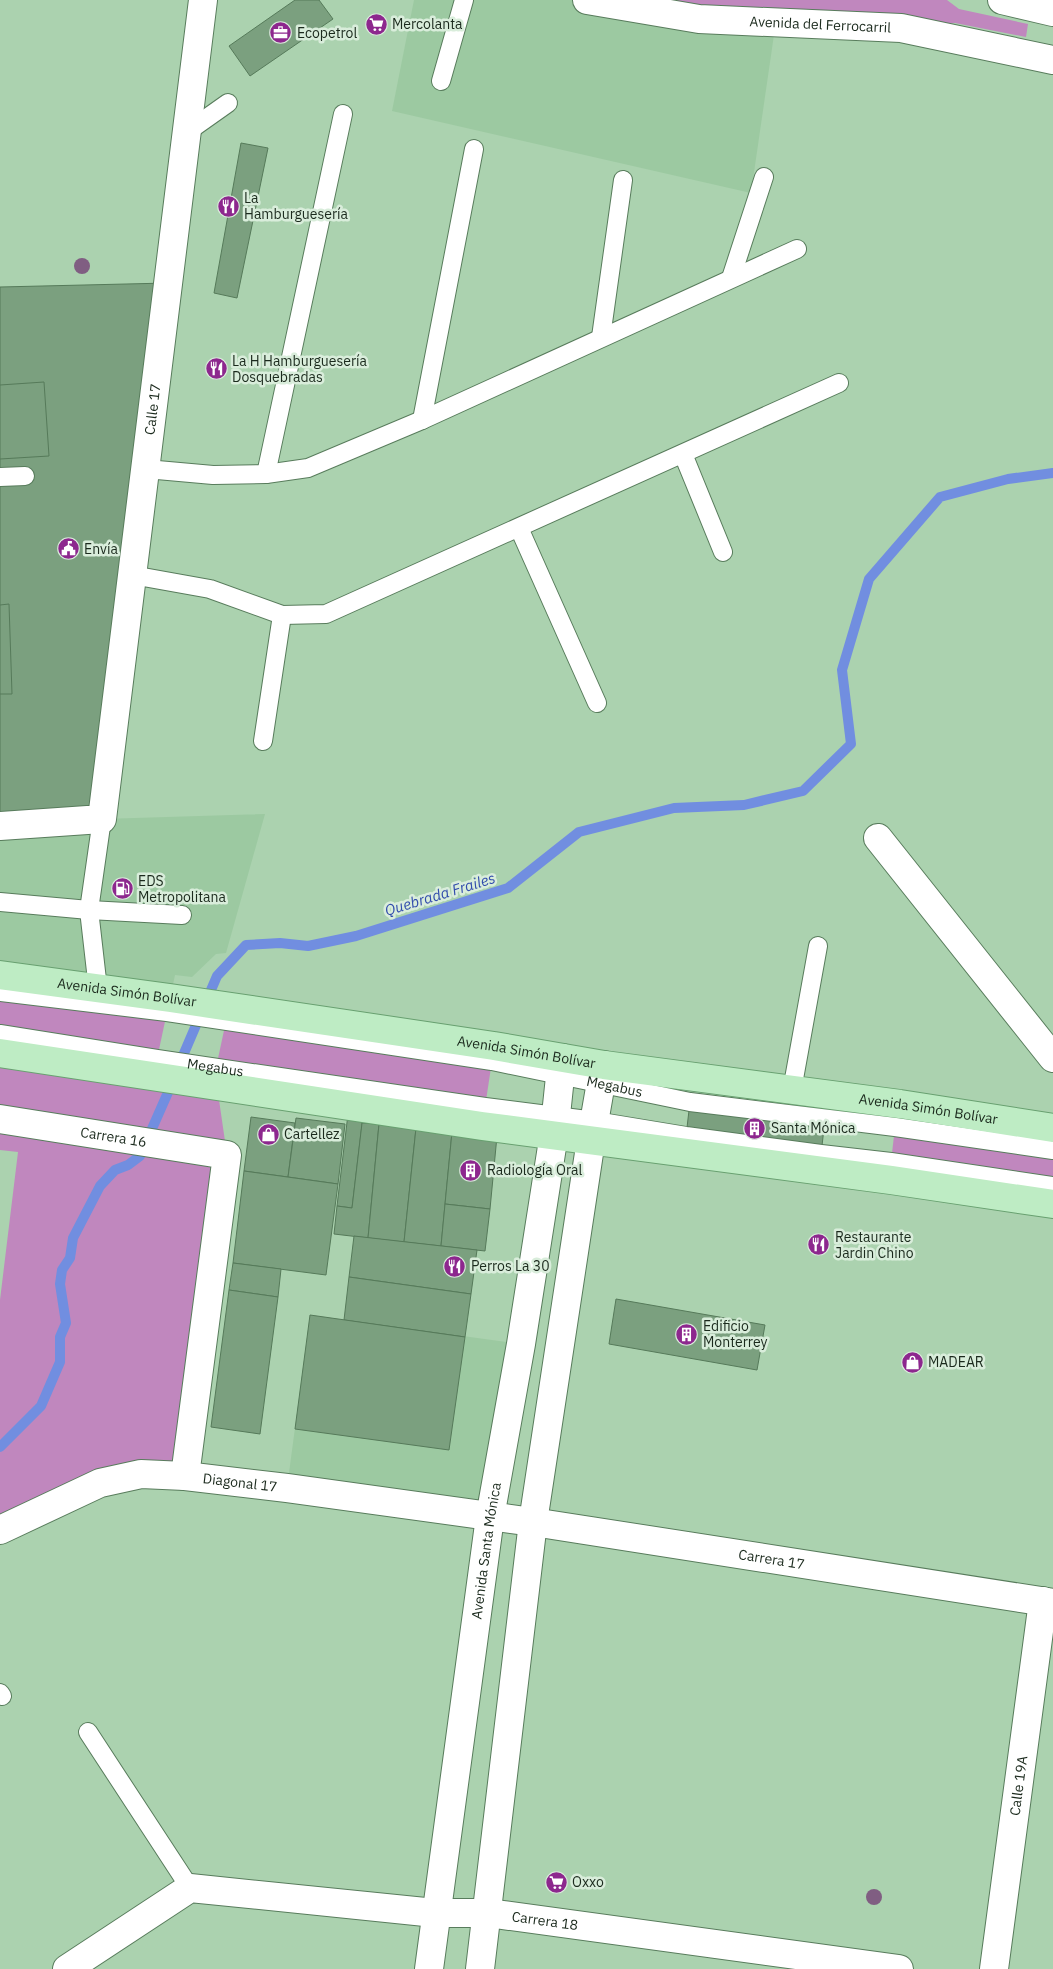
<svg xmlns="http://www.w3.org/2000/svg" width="1053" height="1969" font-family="'IBM Plex Sans',sans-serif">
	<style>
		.built { fill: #9cc9a1 }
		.green { fill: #c087be }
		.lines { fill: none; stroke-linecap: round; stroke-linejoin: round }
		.stream { stroke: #718ee0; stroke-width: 10 }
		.building { fill: #7ba07f; stroke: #567a5a }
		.lane-casing { stroke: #587c5c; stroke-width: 20 }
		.street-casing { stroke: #587c5c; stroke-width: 30 }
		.secondary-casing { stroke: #587c5c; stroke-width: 30 }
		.primary-casing { stroke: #68a070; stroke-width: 30 }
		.lane { stroke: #fff; stroke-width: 18 }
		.street { stroke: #fff; stroke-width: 28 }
		.secondary { stroke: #fff; stroke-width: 28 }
		.primary { stroke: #beecc4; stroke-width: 28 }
		.tree { fill: #805e82 }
		.labels { text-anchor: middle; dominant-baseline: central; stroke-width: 5; stroke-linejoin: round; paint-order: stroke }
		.poi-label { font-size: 14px; fill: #1b2a1d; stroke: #d9eddb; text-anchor: start }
		.street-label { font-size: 14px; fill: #1b2a1d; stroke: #d9eddb }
		.water-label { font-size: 15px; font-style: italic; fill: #314cac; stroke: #d9eddb }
	</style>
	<rect width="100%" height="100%" fill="#abd2af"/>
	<!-- built -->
	<g class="built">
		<polygon points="414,0 587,0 776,21 751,193 392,111"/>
		<polygon points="265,814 226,953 216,954 192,977 175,975 170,998 0,975 0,826 102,819"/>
		<polygon points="310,1315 521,1344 490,1517 287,1488"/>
	</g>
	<!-- green -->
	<g class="green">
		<polygon points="587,0 947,0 959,9 1028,24 1026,37 955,23 901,28"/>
		<polygon points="0,992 167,1012 157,1059 0,1034"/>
		<polygon points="226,1021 492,1061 485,1107 216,1068"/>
		<polygon points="0,1053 217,1086 227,1155 185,1476 141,1474 0,1530 0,1300 18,1152 0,1150"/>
		<polygon points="895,1127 1053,1150 1053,1186 891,1162"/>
	</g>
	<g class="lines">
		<!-- stream -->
		<g class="stream">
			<polyline points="179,1065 217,976 246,945 280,943 308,946 356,936 508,888 579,832 674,808 744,805 803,791 851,744 842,670 869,579 940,497 1008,479 1053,473"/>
			<polyline points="0,1447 41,1406 60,1362 60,1337 66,1323 60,1284 62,1270 70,1258 73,1238 100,1186 115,1170 128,1165 140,1156 173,1081"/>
		</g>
	</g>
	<!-- building -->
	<g class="building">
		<polygon points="295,0 319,0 333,19 250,76 229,46"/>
		<polygon points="241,143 268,148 237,298 214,293"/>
		<polygon points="168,283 102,819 0,826 0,287"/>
		<polygon points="44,382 49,456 0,459 0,385"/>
		<polygon points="9,604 12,694 0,694 0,605"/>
		<polygon points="690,1102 825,1120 821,1154 686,1136"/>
		<polygon points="348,1114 363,1116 352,1208 337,1206"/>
		<polygon points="251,1117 295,1123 288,1177 244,1171"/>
		<polygon points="296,1118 345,1124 338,1184 288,1177"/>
		<polygon points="362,1123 379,1124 368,1238 334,1234 337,1206 352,1208"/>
		<polygon points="379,1124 416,1128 404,1242 368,1238"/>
		<polygon points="416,1128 452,1132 441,1246 404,1242"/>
		<polygon points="452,1132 497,1136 490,1209 445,1204"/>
		<polygon points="244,1171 338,1184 326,1275 233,1263"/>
		<polygon points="445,1204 490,1209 485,1251 441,1246"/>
		<polygon points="354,1236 477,1250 471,1294 349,1277"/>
		<polygon points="233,1263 281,1269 278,1297 229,1290"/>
		<polygon points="349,1277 471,1294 465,1337 344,1320"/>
		<polygon points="229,1290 278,1297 260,1434 211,1427"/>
		<polygon points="616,1299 765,1325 757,1370 609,1344"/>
		<polygon points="310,1315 465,1337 449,1450 295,1429"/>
	</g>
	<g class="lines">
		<defs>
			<g id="lane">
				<polyline points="441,81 464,0"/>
				<polyline points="187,132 228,103"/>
				<polyline points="731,278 764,177"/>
				<polyline points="601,337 623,180"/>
				<polyline points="422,420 474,149"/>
				<polyline points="683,454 723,552"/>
				<polyline points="146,469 213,475 266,474 308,468 422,420 797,249"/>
				<polyline points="266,474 343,114"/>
				<polyline points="0,477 25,476"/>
				<polyline points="519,528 597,703"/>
				<polyline points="132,575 210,589 282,615 326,614 839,383"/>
				<polyline points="263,741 282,615"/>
				<polyline points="0,902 89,910 182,915"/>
				<polyline points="98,989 89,910 102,819"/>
				<path id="s1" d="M0,992l167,20 325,49 198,41 205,25 158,23"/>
				<path id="s2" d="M0,1034l157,25 328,48 110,14 91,15 135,18 70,8 162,24"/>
				<polyline points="792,1090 818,946"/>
				<polyline points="0,1693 2,1696"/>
				<polyline points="88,1732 190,1888"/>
			</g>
			<g id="street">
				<path id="s3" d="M0,826l102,-7 101,-819"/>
				<polyline points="878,838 1053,1058"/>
				<path id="s4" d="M0,1119l227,36 -42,321"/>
				<path id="s5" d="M0,1530l100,-47 41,-9 44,2 102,12 246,34 520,81"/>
				<path id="s6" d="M67,1969l123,-81 245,25h53l411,56"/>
				<path id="s7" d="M994,1969l49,-368"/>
			</g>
			<g id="secondary">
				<path id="s8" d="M587,0l112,19 202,9 152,32"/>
				<polyline points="1002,0 1053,12"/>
				<path id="s9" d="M429,1969l61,-452 31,-173 33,-210 8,-76"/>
				<polyline points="480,1969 533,1522 591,1140 604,1065"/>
			</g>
			<g id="primary">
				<path id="s10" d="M0,975l170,23 324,48 110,19 296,39 153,24"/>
				<polyline points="0,1053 482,1126 891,1180 1053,1204"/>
			</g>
		</defs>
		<!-- lane casing -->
		<use href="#lane" class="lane-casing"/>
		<!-- street casing -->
		<use href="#street" class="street-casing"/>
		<!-- secondary casing -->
		<use href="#secondary" class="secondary-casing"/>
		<!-- primary casing -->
		<use href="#primary" class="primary-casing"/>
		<!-- lane -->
		<use href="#lane" class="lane"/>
		<!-- street -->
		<use href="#street" class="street"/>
		<!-- secondary -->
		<use href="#secondary" class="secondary"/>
		<!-- primary -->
		<use href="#primary" class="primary"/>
	</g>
	<!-- trees -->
	<g class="tree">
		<circle cx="82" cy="266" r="8"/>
		<circle cx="874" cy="1897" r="8"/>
	</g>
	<!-- icons -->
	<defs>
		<symbol id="supermarket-disc" viewBox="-11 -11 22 22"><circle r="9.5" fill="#8d278e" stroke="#d9eddb"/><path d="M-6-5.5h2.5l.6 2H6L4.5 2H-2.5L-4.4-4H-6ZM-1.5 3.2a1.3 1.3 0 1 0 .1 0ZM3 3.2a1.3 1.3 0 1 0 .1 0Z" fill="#fff"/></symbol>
		<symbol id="office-disc" viewBox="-11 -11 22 22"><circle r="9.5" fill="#8d278e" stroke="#d9eddb"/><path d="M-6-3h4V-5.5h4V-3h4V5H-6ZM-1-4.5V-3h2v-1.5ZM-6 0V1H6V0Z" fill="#fff"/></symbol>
		<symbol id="restaurant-disc" viewBox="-11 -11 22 22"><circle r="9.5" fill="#8d278e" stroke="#d9eddb"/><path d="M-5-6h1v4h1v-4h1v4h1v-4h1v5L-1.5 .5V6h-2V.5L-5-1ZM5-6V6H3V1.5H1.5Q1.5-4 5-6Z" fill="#fff"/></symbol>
		<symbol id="civic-disc" viewBox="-11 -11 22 22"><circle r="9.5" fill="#8d278e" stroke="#d9eddb"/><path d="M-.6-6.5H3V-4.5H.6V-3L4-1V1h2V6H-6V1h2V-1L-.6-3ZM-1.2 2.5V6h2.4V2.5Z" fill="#fff"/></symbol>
		<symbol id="fuel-disc" viewBox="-11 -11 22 22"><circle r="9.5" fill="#8d278e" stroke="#d9eddb"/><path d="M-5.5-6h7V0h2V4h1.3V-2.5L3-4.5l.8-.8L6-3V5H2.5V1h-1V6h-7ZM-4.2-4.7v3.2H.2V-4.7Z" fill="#fff"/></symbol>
		<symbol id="building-disc" viewBox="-11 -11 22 22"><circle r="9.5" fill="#8d278e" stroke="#d9eddb"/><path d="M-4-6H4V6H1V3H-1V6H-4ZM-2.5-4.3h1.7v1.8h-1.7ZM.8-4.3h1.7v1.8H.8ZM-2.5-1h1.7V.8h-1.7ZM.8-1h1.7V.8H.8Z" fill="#fff"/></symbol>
		<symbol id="shop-disc" viewBox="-11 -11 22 22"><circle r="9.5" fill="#8d278e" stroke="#d9eddb"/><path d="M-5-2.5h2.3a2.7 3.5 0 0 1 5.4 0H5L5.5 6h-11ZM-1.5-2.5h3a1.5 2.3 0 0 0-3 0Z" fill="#fff"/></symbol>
	</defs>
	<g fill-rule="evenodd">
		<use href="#supermarket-disc" x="364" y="12" width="25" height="25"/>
		<use href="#office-disc" x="268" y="20" width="25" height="25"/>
		<use href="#restaurant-disc" x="216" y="194" width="25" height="25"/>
		<use href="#restaurant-disc" x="204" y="356" width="25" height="25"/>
		<use href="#civic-disc" x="56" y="536" width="25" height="25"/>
		<use href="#fuel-disc" x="110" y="876" width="25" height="25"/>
		<use href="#building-disc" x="742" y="1116" width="25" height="25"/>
		<use href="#shop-disc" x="256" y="1122" width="25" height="25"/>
		<use href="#building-disc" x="458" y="1158" width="25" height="25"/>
		<use href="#restaurant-disc" x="806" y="1232" width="25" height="25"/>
		<use href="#restaurant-disc" x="442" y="1254" width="25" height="25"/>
		<use href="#building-disc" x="674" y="1322" width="25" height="25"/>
		<use href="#shop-disc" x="900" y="1350" width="25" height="25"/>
		<use href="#supermarket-disc" x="544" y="1870" width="25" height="25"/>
	</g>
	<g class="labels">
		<!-- poi labels -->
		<g class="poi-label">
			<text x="392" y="24">Mercolanta</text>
			<text x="297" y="33">Ecopetrol</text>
			<text x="244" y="198">La<tspan x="244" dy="16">Hamburguesería</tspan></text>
			<text x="232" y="361">La H Hamburguesería<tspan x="232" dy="16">Dosquebradas</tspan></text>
			<text x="84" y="549">Envía</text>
			<text x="138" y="881">EDS<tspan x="138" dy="16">Metropolitana</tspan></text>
			<text x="771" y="1128">Santa Mónica</text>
			<text x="284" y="1134">Cartellez</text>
			<text x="487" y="1170">Radiología Oral</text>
			<text x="835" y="1237">Restaurante<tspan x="835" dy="16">Jardin Chino</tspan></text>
			<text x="471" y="1266">Perros La 30</text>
			<text x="703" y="1326">Edificio<tspan x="703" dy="16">Monterrey</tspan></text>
			<text x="928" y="1362">MADEAR</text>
			<text x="572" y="1882">Oxxo</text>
		</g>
		<!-- street labels -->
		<g class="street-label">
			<text stroke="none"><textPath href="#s8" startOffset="235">Avenida del Ferrocarril</textPath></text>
			<text stroke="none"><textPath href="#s3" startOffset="515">Calle 17</textPath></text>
			<text stroke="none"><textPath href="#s10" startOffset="128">Avenida Simón Bolívar</textPath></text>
			<text stroke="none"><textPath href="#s10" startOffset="532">Avenida Simón Bolívar</textPath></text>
			<text stroke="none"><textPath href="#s2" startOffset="218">Megabus</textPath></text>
			<text stroke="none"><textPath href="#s1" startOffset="622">Megabus</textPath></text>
			<text stroke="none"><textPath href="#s10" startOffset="938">Avenida Simón Bolívar</textPath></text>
			<text stroke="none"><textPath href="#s4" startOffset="115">Carrera 16</textPath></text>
			<text stroke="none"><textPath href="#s5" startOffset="252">Diagonal 17</textPath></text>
			<text stroke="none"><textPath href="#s9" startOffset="422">Avenida Santa Mónica</textPath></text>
			<text stroke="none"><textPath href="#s5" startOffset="789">Carrera 17</textPath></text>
			<text stroke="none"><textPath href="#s7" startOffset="185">Calle 19A</textPath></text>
			<text stroke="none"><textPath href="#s6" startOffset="504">Carrera 18</textPath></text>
		</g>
		<!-- water labels -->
		<g class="water-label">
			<text transform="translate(440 894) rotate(-17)">Quebrada Frailes</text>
		</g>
	</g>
</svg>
